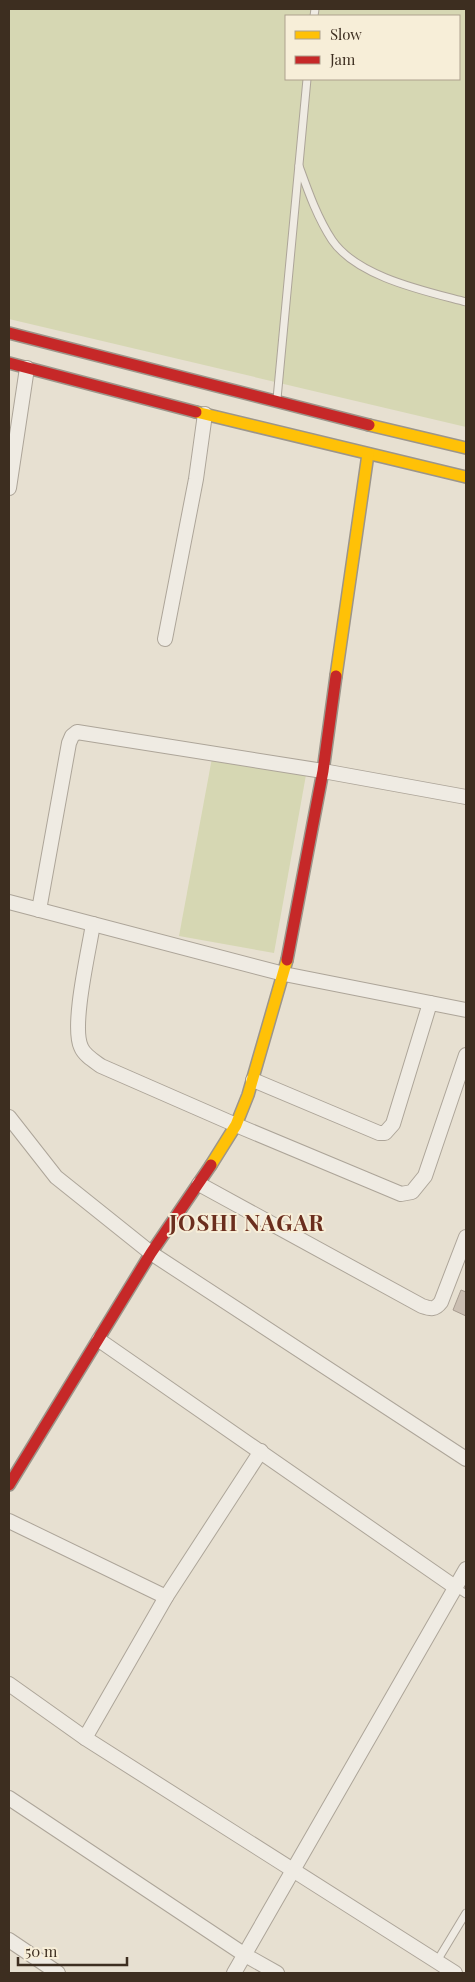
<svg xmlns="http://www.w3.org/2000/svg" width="475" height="1982" font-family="'Playfair Display',serif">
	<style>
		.green { fill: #d6d7b3; fill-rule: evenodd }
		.building { fill: #cbbfb2; stroke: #a89c90 }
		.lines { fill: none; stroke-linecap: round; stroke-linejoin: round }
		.lane-casing { stroke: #ada599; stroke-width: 9 }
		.street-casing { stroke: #ada599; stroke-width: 16 }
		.slow-casing { stroke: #9c958a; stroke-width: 14 }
		.jam-casing { stroke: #9c958a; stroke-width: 14 }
		.lane { stroke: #efebe3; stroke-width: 7 }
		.street { stroke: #efebe3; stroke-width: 14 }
		.slow { stroke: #ffc107; stroke-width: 11 }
		.jam { stroke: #c62828; stroke-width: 11 }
		.labels { text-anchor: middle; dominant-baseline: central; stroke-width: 4; stroke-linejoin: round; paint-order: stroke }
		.district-label { font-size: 22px; font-weight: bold; letter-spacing: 1px; fill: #6b2e1e; stroke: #f7eed8 }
	</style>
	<rect width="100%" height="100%" fill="#e7e0d1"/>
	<!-- green -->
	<g class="green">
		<path d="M9,9h457v418l-457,-108zM286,16h173v63h-173z"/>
		<polygon points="212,758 306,775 274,953 179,936"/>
	</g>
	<!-- building -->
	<polygon class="building" points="461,1290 466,1292 466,1316 453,1310"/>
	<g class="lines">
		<defs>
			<g id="lane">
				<polyline points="314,16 315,9"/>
				<path d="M299,166c9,25 18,51 33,74 25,37 93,51 134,62"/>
				<polyline points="277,399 307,79"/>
				<polyline points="455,1587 466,1594"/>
				<polyline points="437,1961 466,1913"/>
			</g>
			<g id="street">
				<polyline points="9,488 27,368"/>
				<polyline points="165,639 196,479 205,414"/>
				<polyline points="9,902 284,974 466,1010"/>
				<polyline points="39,910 69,743 72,736 77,732 323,771 466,797"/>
				<path d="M93,924c-4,26 -22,102 -12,123 3,8 13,14 20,19l135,59 165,69 11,-2 13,-16 41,-121"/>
				<polyline points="253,1080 379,1133 385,1133 393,1124 430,1003"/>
				<polyline points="9,1117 56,1177 151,1253 466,1459"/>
				<path d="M199,1184l223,122c9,3 13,4 19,-4l25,-65"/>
				<polyline points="99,1340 455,1587"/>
				<polyline points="9,1521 166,1597"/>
				<polyline points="9,1684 85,1738 455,1973"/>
				<polyline points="85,1738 166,1597 261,1451"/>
				<polyline points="9,1798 245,1955 277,1973"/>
				<polyline points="9,1940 58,1973"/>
				<polyline points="234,1973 466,1569"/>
			</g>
			<g id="slow">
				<polyline points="196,412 466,477"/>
				<polyline points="369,425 466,448"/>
				<polyline points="336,676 368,454"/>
				<polyline points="211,1165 236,1125 248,1095 287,960"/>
			</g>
			<g id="jam">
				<polyline points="9,333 369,425"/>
				<polyline points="9,363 196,412"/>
				<polyline points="287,960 323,771 336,676"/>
				<polyline points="9,1485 151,1253 211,1165"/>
			</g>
		</defs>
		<!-- lane casing -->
		<use href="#lane" class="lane-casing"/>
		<!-- street casing -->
		<use href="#street" class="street-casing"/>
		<!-- slow casing -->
		<use href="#slow" class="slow-casing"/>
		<!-- jam casing -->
		<use href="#jam" class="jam-casing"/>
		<!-- lane -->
		<use href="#lane" class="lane"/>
		<!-- street -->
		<use href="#street" class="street"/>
		<!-- slow -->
		<use href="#slow" class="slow"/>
		<!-- jam -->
		<use href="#jam" class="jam"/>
	</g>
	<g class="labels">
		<!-- district labels -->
		<g class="district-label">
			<text x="247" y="1222">JOSHI NAGAR</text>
		</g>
	</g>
	<!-- border -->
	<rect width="475" height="1982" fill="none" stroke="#3d2e20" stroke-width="20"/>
	<!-- legend -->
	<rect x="285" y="15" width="175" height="65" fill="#f7eed8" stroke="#ada18e"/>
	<rect x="295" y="31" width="25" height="8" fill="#ffc107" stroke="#ada18e"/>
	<text x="330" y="40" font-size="15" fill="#3d2e20">Slow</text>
	<rect x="295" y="56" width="25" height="8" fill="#c62828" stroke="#ada18e"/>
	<text x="330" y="65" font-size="15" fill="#3d2e20">Jam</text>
	<!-- scale -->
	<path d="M18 1957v8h109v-8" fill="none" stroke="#3d2e20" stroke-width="2.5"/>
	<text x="25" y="1957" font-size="15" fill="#3d2e20" stroke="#f7eed8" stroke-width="4" paint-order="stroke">50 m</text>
</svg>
